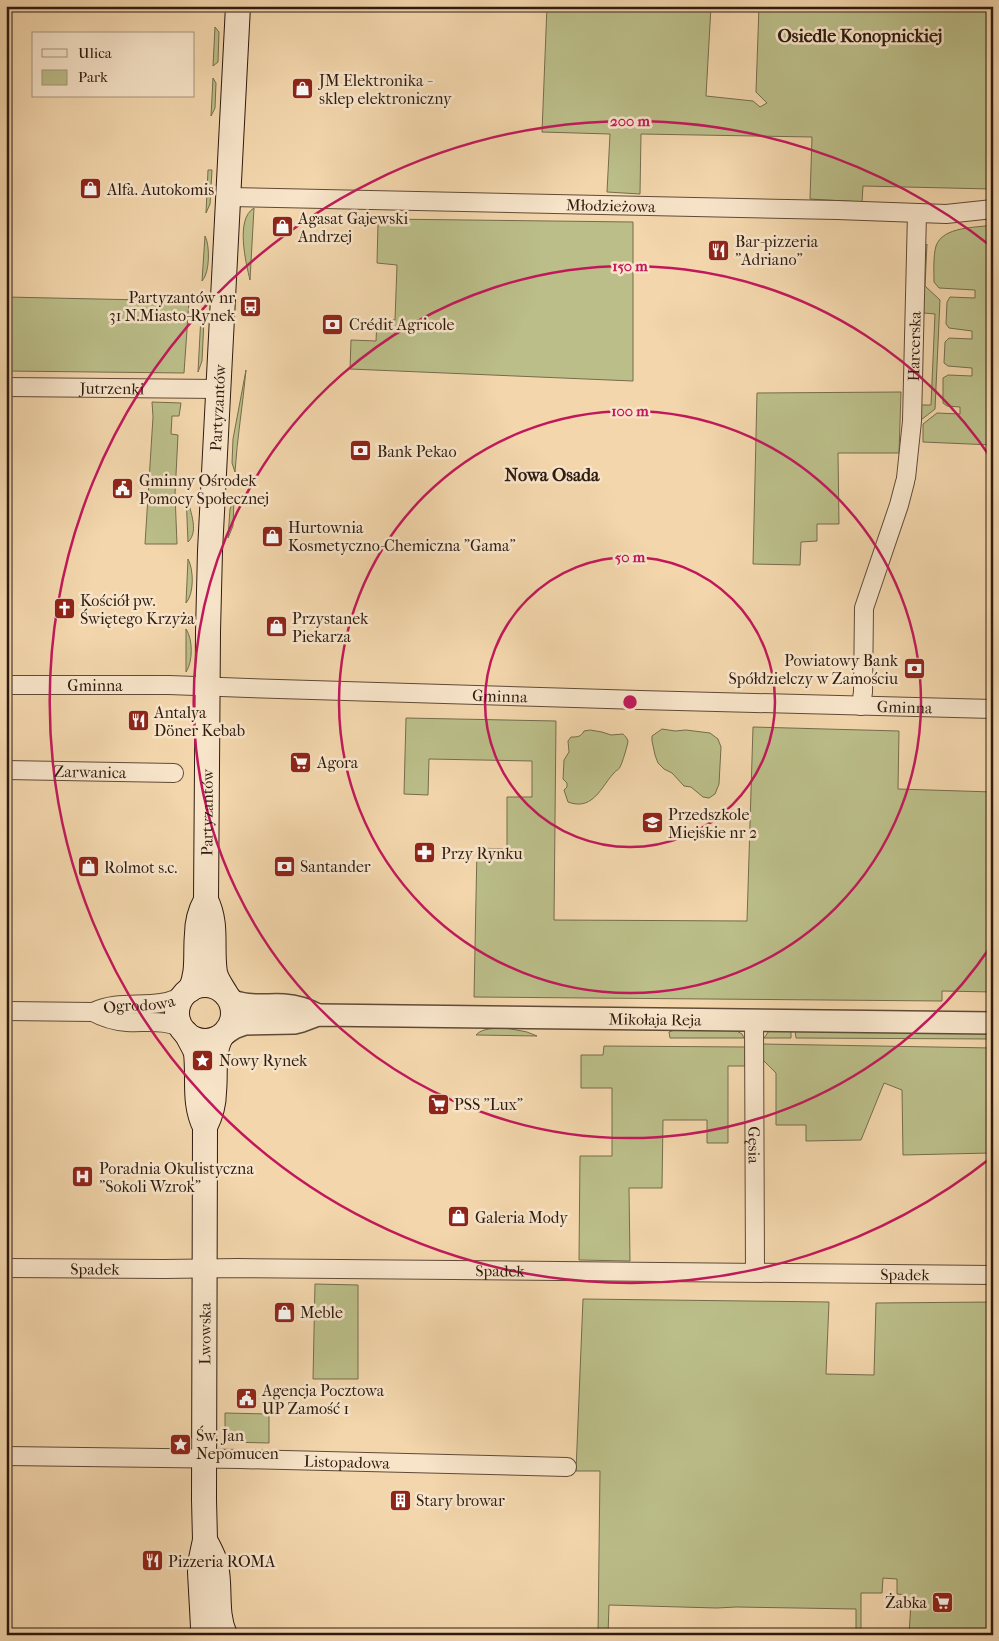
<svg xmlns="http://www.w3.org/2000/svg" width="999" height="1641" font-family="'IM FELL French Canon',serif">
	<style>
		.green { fill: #bbbe89; stroke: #756c4c }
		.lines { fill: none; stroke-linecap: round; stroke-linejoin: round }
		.minor-casing { stroke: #604a37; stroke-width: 20 }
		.tertiary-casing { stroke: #604a37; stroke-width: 24 }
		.secondary-casing { stroke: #2f1b10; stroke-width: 26 }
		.minor { stroke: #f7e4c9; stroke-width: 18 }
		.tertiary { stroke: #f7e4c9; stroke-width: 21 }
		.secondary { stroke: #f7e4c9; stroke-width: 24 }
		.ring { fill: none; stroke: #c2185b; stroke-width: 2.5 }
		.labels { text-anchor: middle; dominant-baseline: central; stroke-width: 5; stroke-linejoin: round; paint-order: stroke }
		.poi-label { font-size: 16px; fill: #2f1b10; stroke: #f7e4c9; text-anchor: start }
		.street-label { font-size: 16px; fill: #2f1b10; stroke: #f7e4c9 }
		.neighbourhood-label { font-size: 18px; font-weight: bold; fill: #2f1b10; stroke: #f7e4c9 }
		.centre { fill: #c2185b; stroke: #f7e4c9; stroke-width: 2.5 }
		.ring-label { font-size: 15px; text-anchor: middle; font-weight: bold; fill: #c2185b; stroke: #f7e4c9; stroke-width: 5; stroke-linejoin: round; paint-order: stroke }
	</style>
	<rect width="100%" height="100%" fill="#f3d6ac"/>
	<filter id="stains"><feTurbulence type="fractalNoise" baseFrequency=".004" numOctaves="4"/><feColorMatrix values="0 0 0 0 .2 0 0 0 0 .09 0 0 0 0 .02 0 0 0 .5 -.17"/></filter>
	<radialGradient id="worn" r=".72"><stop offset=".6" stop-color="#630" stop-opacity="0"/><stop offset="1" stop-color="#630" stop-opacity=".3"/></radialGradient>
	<!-- green -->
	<g class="green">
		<polygon points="547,6 711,6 706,96 753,101 760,107 767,103 756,92 759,6 993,6 993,195 991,196 991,189 863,186 862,202 810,199 812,137 641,134 640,194 607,192 610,134 542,132"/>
		<polygon points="215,27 219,32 218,62 213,66"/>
		<polygon points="213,78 216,83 215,108 211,116"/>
		<polygon points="208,170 212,170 210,204 206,213"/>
		<path d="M254,208l-4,72c-4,-17 -15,-61 4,-72z"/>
		<polygon points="384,219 633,222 633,381 350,369 351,340 376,341 377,320 395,320 397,265 377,263 378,224"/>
		<path d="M993,225v220l-70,-3v-18l14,-11 23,1v-7l-13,-1 -4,-3v-25l5,-3 24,1v-8l-24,-2 -4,-3 1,-21 4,-4 23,1v-8l-23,-3 -3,-4 1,-22 3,-5 25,1v-8l-36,-2 -5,-6c0,-11 -1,-25 2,-36 7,-20 40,-18 57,-21z"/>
		<path d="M205,236c5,9 5,37 -3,45z"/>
		<polygon points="927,244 925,286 940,300 935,409 921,420 918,419 919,405 931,405 935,314 924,313 922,311 923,249"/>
		<polygon points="6,297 189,301 184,373 6,371"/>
		<polygon points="201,315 204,320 202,361 198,372"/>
		<path d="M246,370c-3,34 -9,68 -11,102l-3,-9 1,-24z"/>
		<polygon points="901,392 899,453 838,453 839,524 817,524 817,541 801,542 800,565 753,564 757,393"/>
		<polygon points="152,402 181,403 179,416 172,416 171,434 178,435 175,494 177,544 145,544 153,417"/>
		<path d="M186,494c3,14 14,37 2,48z"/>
		<polygon points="234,499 233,526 228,538 230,509"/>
		<path d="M188,559c6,11 6,35 -2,44z"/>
		<path d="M186,629c7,10 7,33 0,43z"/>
		<polygon points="406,718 556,721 554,920 747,921 753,727 899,731 898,789 993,792 993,992 942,991 942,1001 474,997 477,848 507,849 507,797 532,797 532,761 429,759 428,795 404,794"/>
		<polygon points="662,729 675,731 686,730 710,733 718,739 721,747 719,784 715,794 709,798 703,797 691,787 684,786 672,773 664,769 658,763 655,755 652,741 652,736"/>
		<path d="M590,730l12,2 9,3 12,-1c2,2 4,4 5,7 0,3 -6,23 -8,26 -3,5 -3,2 -6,6 -8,8 -13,20 -23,27 -7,5 -15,5 -23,2l-4,-12 3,-3v-4l-4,-4 1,-19 5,-8 -1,-11 3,-4c6,0 10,0 13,-6z"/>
		<path d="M506,1028l21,4 10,4 -61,-1c7,-8 20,-6 30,-7z"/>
		<polygon points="677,1029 735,1030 742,1034 744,1038 670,1038 669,1032"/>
		<polygon points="791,1030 791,1038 764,1038 769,1031"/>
		<polygon points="795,1030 993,1033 993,1039 796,1038"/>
		<polygon points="762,1044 993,1048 993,1122 990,1123 990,1153 903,1155 902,1090 884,1083 861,1140 806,1141 806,1125 776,1125 776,1073 762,1059"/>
		<polygon points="604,1046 745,1047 745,1066 728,1066 728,1143 707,1143 707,1120 663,1120 662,1188 629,1188 630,1261 579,1260 580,1156 612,1156 612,1088 581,1088 581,1055 603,1055"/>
		<polygon points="315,1284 358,1285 358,1379 313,1379"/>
		<polygon points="583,1299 829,1302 826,1374 874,1375 876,1303 993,1302 993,1635 909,1635 911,1602 907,1602 907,1595 897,1594 897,1579 883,1578 882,1593 861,1593 861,1635 856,1635 856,1609 736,1607 717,1608 609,1605 608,1635 598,1635 600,1471 576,1471"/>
		<polygon points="225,1413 269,1414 269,1443 225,1442"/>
	</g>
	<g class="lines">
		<defs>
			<g id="minor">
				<path id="s1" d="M229,197l608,13 109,4 47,-5"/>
				<path id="s2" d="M6,387l212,2"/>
				<path id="s3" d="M906,478l6,-57 5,-208"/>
				<path id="s4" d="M6,685h163l79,3 392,12 353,9"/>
				<polyline points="861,706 863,692 864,608 899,505 905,482"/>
				<path id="s5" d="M6,770l168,3"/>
				<path id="s6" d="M6,1011l87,1c31,-15 63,1 92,-18"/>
				<path d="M93,1012c11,6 21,9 34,10 18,1 40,-3 55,7"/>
				<path id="s7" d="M754,1019l1,253"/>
				<path id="s8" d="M6,1268l158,1 74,-1 755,7"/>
				<path id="s9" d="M6,1456l234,3 327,8"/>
			</g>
			<g id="tertiary">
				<path d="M229,999c16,9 37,5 55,6 13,1 23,4 34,10"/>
				<path id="s10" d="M225,1034l9,-6 11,-4 49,-1 8,-2 16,-6 675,8"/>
			</g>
			<g id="secondary">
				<path d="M206,900c12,24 5,48 9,73 2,8 7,14 11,21"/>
				<circle cx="205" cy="1013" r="28"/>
				<path id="s11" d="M190,990c9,-17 5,-37 7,-56 0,-12 3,-23 9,-34l2,-268 2,-81 28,-545"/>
				<path d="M186,1033l8,15 2,5c3,26 -3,50 9,74"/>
				<path d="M205,1540c4,8 9,16 11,25 5,23 -1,48 9,70"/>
				<path id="s12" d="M202,1635l1,-8 -3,-55 1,-13 4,-19 -1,-40 1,-373c6,-12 9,-22 9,-35 2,-18 -2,-39 7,-55"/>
			</g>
		</defs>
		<!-- minor casing -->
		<use href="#minor" class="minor-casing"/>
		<!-- tertiary casing -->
		<use href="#tertiary" class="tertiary-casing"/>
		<!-- secondary casing -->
		<use href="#secondary" class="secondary-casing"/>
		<!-- minor -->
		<use href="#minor" class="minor"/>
		<!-- tertiary -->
		<use href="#tertiary" class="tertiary"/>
		<!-- secondary -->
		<use href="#secondary" class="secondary"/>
	</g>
	<!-- distance rings -->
	<g class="ring">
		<circle cx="630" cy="702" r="145"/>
		<circle cx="630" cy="702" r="291"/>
		<path d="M991 946A436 436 0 1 1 991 458"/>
		<path d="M992 1157A581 581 0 1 1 992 247"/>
	</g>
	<!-- icons -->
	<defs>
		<symbol id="shop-square" viewBox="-11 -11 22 22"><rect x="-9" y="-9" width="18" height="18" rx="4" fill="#8f2418" stroke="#f7e4c9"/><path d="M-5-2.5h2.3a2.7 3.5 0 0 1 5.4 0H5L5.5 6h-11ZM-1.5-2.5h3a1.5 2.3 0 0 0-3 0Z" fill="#fff"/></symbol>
		<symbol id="restaurant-square" viewBox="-11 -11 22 22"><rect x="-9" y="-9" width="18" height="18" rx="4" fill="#8f2418" stroke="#f7e4c9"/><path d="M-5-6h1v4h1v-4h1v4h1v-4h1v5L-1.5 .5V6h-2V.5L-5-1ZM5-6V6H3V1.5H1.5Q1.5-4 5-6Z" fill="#fff"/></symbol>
		<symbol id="bus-square" viewBox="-11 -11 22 22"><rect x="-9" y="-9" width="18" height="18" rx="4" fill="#8f2418" stroke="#f7e4c9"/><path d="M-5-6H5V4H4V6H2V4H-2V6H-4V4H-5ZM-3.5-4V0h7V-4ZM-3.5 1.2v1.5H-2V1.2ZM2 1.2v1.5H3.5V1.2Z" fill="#fff"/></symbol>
		<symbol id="bank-square" viewBox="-11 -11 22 22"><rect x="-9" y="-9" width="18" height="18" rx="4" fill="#8f2418" stroke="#f7e4c9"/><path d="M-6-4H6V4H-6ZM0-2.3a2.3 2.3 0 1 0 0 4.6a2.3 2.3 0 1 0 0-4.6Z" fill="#fff"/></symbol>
		<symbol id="civic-square" viewBox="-11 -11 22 22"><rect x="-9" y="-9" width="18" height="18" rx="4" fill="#8f2418" stroke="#f7e4c9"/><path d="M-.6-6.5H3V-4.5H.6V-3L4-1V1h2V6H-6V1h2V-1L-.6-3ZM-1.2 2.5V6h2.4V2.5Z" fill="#fff"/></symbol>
		<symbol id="church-square" viewBox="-11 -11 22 22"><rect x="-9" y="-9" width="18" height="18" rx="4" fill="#8f2418" stroke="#f7e4c9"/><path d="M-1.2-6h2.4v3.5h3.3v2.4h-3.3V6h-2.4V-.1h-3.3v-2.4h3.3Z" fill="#fff"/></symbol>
		<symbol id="supermarket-square" viewBox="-11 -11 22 22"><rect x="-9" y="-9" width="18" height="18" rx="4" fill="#8f2418" stroke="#f7e4c9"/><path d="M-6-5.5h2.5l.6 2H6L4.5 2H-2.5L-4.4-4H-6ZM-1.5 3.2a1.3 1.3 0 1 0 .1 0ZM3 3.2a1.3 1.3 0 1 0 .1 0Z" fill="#fff"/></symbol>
		<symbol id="school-square" viewBox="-11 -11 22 22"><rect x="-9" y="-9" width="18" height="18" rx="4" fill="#8f2418" stroke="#f7e4c9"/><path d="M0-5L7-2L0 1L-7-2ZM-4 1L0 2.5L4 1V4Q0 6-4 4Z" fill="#fff"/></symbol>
		<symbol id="pharmacy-square" viewBox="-11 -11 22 22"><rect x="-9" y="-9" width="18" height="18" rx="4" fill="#8f2418" stroke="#f7e4c9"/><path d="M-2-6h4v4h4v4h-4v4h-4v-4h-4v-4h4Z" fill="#fff"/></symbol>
		<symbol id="sight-square" viewBox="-11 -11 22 22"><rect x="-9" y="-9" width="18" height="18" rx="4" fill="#8f2418" stroke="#f7e4c9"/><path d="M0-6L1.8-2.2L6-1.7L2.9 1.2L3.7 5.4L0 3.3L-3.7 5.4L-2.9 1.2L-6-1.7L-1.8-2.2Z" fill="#fff"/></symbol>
		<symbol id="hospital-square" viewBox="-11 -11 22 22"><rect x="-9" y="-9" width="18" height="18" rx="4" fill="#8f2418" stroke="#f7e4c9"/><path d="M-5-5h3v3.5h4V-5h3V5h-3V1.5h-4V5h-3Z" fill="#fff"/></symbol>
		<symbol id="building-square" viewBox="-11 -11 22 22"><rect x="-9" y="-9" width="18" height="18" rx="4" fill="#8f2418" stroke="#f7e4c9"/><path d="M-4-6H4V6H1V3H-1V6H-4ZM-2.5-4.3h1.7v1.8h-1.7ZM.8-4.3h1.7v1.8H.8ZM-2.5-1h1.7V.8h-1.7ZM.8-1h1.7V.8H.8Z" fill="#fff"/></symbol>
	</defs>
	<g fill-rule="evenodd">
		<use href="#shop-square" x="290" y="76" width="25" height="25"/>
		<use href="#shop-square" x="78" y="176" width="25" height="25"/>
		<use href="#shop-square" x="270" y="214" width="25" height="25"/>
		<use href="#restaurant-square" x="706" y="238" width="25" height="25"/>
		<use href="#bus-square" x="238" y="294" width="25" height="25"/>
		<use href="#bank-square" x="320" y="312" width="25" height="25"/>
		<use href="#bank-square" x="348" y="438" width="25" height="25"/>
		<use href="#civic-square" x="110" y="476" width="25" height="25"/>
		<use href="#shop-square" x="260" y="524" width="25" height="25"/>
		<use href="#church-square" x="52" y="596" width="25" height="25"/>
		<use href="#shop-square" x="264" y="614" width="25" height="25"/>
		<use href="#bank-square" x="902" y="656" width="25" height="25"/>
		<use href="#restaurant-square" x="126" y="708" width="25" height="25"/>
		<use href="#supermarket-square" x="288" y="750" width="25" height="25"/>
		<use href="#school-square" x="640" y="810" width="25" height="25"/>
		<use href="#pharmacy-square" x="412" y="840" width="25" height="25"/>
		<use href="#bank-square" x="272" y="854" width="25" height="25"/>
		<use href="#shop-square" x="76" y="854" width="25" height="25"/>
		<use href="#sight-square" x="190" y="1048" width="25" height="25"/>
		<use href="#supermarket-square" x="426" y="1092" width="25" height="25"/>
		<use href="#hospital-square" x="70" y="1164" width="25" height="25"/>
		<use href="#shop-square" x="446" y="1204" width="25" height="25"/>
		<use href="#shop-square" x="272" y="1300" width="25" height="25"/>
		<use href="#civic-square" x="234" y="1386" width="25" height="25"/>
		<use href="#sight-square" x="168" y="1432" width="25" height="25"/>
		<use href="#building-square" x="388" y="1488" width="25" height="25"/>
		<use href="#restaurant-square" x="140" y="1548" width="25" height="25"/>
		<use href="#supermarket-square" x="930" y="1590" width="25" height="25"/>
	</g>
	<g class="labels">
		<!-- poi labels -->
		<g class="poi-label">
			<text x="319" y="80">JM Elektronika -<tspan x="319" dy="18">sklep elektroniczny</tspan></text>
			<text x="107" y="189">Alfa. Autokomis</text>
			<text x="298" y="218">Agasat Gajewski<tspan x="298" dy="18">Andrzej</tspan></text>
			<text x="735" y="241">Bar-pizzeria<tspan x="735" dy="18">"Adriano"</tspan></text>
			<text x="235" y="297" text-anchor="end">Partyzantów nr<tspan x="235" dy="18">31 N.Miasto-Rynek</tspan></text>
			<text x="349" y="324">Crédit Agricole</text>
			<text x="377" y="451">Bank Pekao</text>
			<text x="139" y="480">Gminny Ośrodek<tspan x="139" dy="18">Pomocy Społecznej</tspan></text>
			<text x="288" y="527">Hurtownia<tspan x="288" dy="18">Kosmetyczno-Chemiczna "Gama"</tspan></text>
			<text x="80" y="600">Kościół pw.<tspan x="80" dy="18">Świętego Krzyża</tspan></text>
			<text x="292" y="618">Przystanek<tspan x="292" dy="18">Piekarza</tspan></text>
			<text x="898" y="660" text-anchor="end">Powiatowy Bank<tspan x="898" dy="18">Spółdzielczy w Zamościu</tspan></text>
			<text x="154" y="712">Antalya<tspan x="154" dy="18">Döner Kebab</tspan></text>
			<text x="317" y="762">Agora</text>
			<text x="668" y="814">Przedszkole<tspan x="668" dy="18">Miejskie nr 2</tspan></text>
			<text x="441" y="853">Przy Rynku</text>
			<text x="300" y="866">Santander</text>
			<text x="104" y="867">Rolmot s.c.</text>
			<text x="219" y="1060">Nowy Rynek</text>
			<text x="454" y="1104">PSS "Lux"</text>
			<text x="99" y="1168">Poradnia Okulistyczna<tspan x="99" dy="18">"Sokoli Wzrok"</tspan></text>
			<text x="475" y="1217">Galeria Mody</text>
			<text x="300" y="1312">Meble</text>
			<text x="262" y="1390">Agencja Pocztowa<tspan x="262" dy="18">UP Zamość 1</tspan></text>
			<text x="196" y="1435">Św. Jan<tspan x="196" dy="18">Nepomucen</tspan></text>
			<text x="416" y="1500">Stary browar</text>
			<text x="168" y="1561">Pizzeria ROMA</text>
			<text x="927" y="1602" text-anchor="end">Żabka</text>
		</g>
		<!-- street labels -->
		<g class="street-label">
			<text stroke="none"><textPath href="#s1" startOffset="382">Młodzieżowa</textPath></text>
			<text stroke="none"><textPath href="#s3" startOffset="132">Harcerska</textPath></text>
			<text stroke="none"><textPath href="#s2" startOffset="106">Jutrzenki</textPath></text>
			<text stroke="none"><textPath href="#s11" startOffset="585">Partyzantów</textPath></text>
			<text stroke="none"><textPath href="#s4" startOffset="89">Gminna</textPath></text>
			<text stroke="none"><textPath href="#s4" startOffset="494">Gminna</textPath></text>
			<text stroke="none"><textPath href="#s4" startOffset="899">Gminna</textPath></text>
			<text stroke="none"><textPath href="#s5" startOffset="84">Zarwanica</textPath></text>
			<text stroke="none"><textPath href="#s11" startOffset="180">Partyzantów</textPath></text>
			<text stroke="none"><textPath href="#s6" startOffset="134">Ogrodowa</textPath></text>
			<text stroke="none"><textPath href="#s10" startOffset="434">Mikołaja Reja</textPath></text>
			<text stroke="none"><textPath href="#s7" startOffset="126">Gęsia</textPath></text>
			<text stroke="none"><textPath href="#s8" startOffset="89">Spadek</textPath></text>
			<text stroke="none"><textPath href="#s8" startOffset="494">Spadek</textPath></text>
			<text stroke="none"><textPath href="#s8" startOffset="899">Spadek</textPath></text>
			<text stroke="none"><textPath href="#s12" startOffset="302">Lwowska</textPath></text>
			<text stroke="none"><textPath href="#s9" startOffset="341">Listopadowa</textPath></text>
		</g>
		<!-- neighbourhood labels -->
		<g class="neighbourhood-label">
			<text x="860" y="36">Osiedle Konopnickiej</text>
			<text x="552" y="475">Nowa Osada</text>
		</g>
	</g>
	<circle cx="630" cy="702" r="8" class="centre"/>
	<g class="ring-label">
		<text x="630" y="126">200 m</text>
		<text x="630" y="271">150 m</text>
		<text x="630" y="416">100 m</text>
		<text x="630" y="562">50 m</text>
	</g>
	<!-- margin -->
	<rect width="999" height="1641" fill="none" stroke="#f3d6ac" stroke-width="25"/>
	<rect x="8" y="8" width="984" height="1626" fill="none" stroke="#2f1b10" stroke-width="2.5"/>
	<rect x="12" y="12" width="974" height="1616" fill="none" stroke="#2f1b10"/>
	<!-- legend -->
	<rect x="32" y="32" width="162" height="65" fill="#f7e4c9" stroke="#a7947f"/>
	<rect x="42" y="49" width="25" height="8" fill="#f7e4c9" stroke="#a7947f"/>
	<text x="78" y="58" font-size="15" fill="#2f1b10">Ulica</text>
	<rect x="42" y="70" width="25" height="15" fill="#bbbe89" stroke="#a7947f"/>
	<text x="78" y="82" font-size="15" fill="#2f1b10">Park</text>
	<rect width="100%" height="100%" filter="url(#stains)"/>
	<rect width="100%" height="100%" fill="url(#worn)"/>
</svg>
